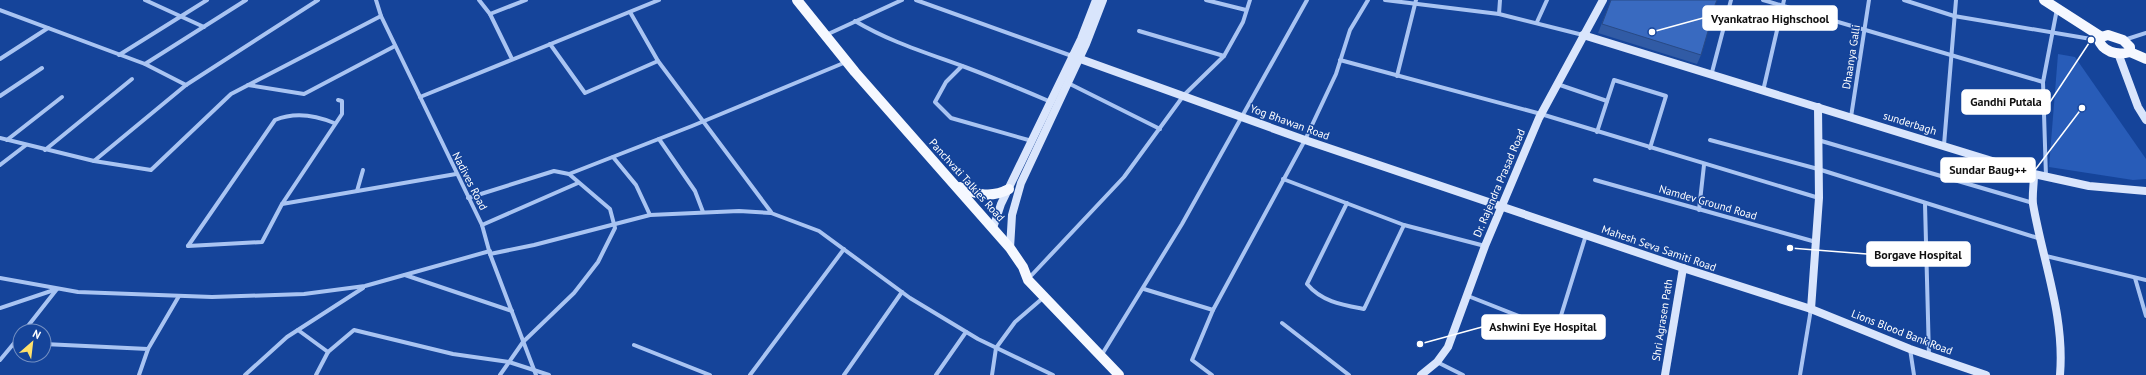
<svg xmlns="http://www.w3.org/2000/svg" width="2146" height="375" font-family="'PT Sans',sans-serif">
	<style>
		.green { fill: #285cb8 }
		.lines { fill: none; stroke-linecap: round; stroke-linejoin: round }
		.street { stroke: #a9c4f2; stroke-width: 4 }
		.secondary { stroke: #d9e5fc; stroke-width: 8 }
		.primary { stroke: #f5f8ff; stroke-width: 10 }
		.wall { fill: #315ba5 }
		.building { fill: #396ac0; stroke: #284a86 }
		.labels { text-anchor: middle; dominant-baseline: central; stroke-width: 3; stroke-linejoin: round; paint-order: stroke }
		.street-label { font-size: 11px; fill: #fff; stroke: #15449a }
		.leader { fill: none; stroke: #fff; stroke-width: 1.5 }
		.callout-dot { fill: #fff; stroke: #15449a; stroke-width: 1.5 }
		.callout { fill: #fff; stroke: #fff; stroke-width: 1.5 }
		.callout-label { font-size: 12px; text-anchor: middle; font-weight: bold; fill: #111 }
	</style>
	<rect width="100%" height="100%" fill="#15449a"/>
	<!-- green -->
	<polygon class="green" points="2058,54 2075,57 2146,159 2146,179 2133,180 2049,167"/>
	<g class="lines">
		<!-- street -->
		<g class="street">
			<polyline points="145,0 204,27"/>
			<polyline points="376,0 381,16 482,225 490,254 536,375"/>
			<polyline points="479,0 490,14 512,59"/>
			<polyline points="916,0 1072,56"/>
			<polyline points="1206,0 1246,10"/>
			<polyline points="1385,0 1499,14 1583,35"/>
			<polyline points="1763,0 2043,82"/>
			<polyline points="1904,0 1954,16 2097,40"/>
			<polyline points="0,10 145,64 246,0"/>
			<polyline points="630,12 658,61"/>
			<polyline points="490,14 526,0"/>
			<polyline points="1499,14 1500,0"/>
			<path d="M855,21c35,21 72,32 110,46 29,11 58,23 86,35"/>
			<polyline points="1537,22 1547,0"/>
			<polyline points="1139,31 1224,56"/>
			<polyline points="826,35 902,0"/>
			<polyline points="2124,40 2146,33"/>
			<polyline points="550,44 585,93 658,61 771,212"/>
			<polyline points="119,55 207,0"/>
			<polyline points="0,59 48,28"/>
			<polyline points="1340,60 1541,114 1819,198"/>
			<polyline points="145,64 186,85"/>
			<polyline points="962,66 946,82 935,102 951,118 1032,141"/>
			<polyline points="1397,76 1416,0"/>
			<polyline points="1711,76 1731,0"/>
			<polyline points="1068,83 1160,129"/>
			<polyline points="1557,84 1607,101"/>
			<polyline points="248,85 304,94 395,46"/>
			<polyline points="1763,91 1784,0"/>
			<polyline points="0,96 42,68"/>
			<polyline points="420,97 659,0"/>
			<polyline points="338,100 342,101 342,114 282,204 456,174"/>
			<polyline points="1851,117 1869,0"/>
			<polyline points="1597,132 1614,80 1666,96 1650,148"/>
			<polyline points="0,138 94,161 186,85 318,0"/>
			<polyline points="659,139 695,191 703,212"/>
			<polyline points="7,140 62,97"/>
			<polyline points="1710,140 1818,169 2041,239"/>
			<polyline points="1818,140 2033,203"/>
			<polyline points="1944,145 1956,0"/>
			<polyline points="45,150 132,79"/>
			<polyline points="613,157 636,185 650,215"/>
			<polyline points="94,161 151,170 231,94 381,16"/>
			<polyline points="0,165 26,145"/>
			<polyline points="569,174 692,126 846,62"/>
			<polyline points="2046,177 2043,82 2057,9"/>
			<polyline points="1283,179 1404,225 1485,246"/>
			<polyline points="1595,180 1816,242"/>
			<polyline points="357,191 363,170"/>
			<polyline points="468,198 554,171 569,174 610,209 615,228 598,262 574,293 523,342 500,375"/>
			<path d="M1347,203l-40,81c15,18 36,21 57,25l40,-84"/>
			<polyline points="1925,204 1929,356"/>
			<polyline points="1699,210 1704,165"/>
			<polyline points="482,225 578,183"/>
			<path d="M188,246l87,-126c19,-8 40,-5 59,3"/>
			<polyline points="188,246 262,242 282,204"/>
			<polyline points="490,254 534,245 650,215 739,211 771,213 819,231 910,298 978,339 1053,375"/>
			<polyline points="2046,256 2146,280"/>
			<polyline points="405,275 512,311"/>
			<polyline points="0,278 78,292 212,297 304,294 365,286 490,251"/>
			<polyline points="2135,278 2146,316"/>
			<polyline points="1028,279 1124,177 1184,95 1224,56 1243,22 1250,0"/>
			<polyline points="1144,289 1213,310 1305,140 1336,74 1350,30 1368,0"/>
			<polyline points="1468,296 1549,328 1559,322 1586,235"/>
			<polyline points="0,308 57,289"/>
			<polyline points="1282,323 1349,375"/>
			<polyline points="298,330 328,352"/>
			<polyline points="24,331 57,289"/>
			<polyline points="44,344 148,349 139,375"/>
			<polyline points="634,345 710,375"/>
			<polyline points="148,349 179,296"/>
			<polyline points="1910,349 1914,375"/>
			<polyline points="1101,356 1182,224 1307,0"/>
			<polyline points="0,360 20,336"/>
			<polyline points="1437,362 1463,375"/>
			<polyline points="245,375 287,337 363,288"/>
			<polyline points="316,375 328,352 354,330 453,354 509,362 549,375"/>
			<polyline points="750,375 844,249"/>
			<polyline points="844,375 902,292"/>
			<polyline points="936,375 966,332"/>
			<polyline points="992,375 996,348 1015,322 1044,297"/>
			<polyline points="1212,375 1192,360 1213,310"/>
			<polyline points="1800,375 1811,309"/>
		</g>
		<!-- secondary -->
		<g class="secondary">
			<path d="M1583,35l451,139c0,10 -2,21 -1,30 10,58 32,112 27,171"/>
			<polyline points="2118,53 2138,107 2146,120"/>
			<polyline points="1072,56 1305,140 1683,268 1811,309 1910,349 1986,375"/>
			<polyline points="2034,174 2089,186 2146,191"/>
			<polyline points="993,228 1001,204 1081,39 1096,0"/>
			<polyline points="1010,248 1012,215 1021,183 1086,44 1103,0"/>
			<polyline points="1811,309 1819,198 1818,107"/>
			<polyline points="1421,375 1437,362 1448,347 1485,246 1539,118 1603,0"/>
			<polyline points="1665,375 1683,268"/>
		</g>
		<!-- primary -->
		<g class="primary">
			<polyline points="797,0 855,72 1010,248 1023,267 1028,280 1119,375"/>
			<polyline points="2044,0 2100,36"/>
			<path d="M2108,35l15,5 7,7v5c-13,4 -28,0 -32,-14z"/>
			<polyline points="2130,52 2146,59"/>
			<path d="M960,187c17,8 32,11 49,2"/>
		</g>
	</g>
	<!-- wall -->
	<polygon class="wall" points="1611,0 1717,0 1709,20 1701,55 1697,64 1598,33"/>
	<!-- building -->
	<polygon class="building" points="1611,0 1717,0 1709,20 1711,21 1701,55 1602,24"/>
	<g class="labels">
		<!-- street labels -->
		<g class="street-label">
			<text transform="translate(1851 57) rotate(-81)">Dhaanya Galli</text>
			<text transform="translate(1290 122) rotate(20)">Yog Bhawan Road</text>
			<text transform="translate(1910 123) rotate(17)">sunderbagh</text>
			<text transform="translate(967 180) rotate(48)">Panchvati Talkies Road</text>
			<text transform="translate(470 181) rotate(63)">Nadives Road</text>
			<text transform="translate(1499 183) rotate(-67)">Dr. Rajendra Prasad Road</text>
			<text transform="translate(1708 202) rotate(16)">Namdev Ground Road</text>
			<text transform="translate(1659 248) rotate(19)">Mahesh Seva Samiti Road</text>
			<text transform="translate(1662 320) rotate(-81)">Shri Agrasen Path</text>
			<text transform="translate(1902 332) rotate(21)">Lions Blood Bank Road</text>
		</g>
	</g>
	<!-- callouts -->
	<path class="leader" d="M1652 32L1703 18M2091 40L2050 102M2082 108L2035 170M1790 248L1867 254M1420 344L1482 327"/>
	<g class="callout-dot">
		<circle cx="1652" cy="32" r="4"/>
		<circle cx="2091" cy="40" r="4"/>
		<circle cx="2082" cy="108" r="4"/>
		<circle cx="1790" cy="248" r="4"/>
		<circle cx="1420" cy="344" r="4"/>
	</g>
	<g class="callout">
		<rect x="1703" y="6" width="134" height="24" rx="4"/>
		<rect x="1962" y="90" width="88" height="24" rx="4"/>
		<rect x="1941" y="158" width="94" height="24" rx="4"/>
		<rect x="1867" y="242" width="103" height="24" rx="4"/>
		<rect x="1482" y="315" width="123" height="24" rx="4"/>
	</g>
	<g class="callout-label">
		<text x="1770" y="23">Vyankatrao Highschool</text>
		<text x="2006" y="106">Gandhi Putala</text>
		<text x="1988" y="174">Sundar Baug++</text>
		<text x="1918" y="259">Borgave Hospital</text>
		<text x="1543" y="331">Ashwini Eye Hospital</text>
	</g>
	<!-- north arrow -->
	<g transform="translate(32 343) rotate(28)"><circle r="19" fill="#15449a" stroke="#738fc2"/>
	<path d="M0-3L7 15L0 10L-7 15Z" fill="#ffe16b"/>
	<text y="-6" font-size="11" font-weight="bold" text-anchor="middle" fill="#ffffff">N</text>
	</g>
</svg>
